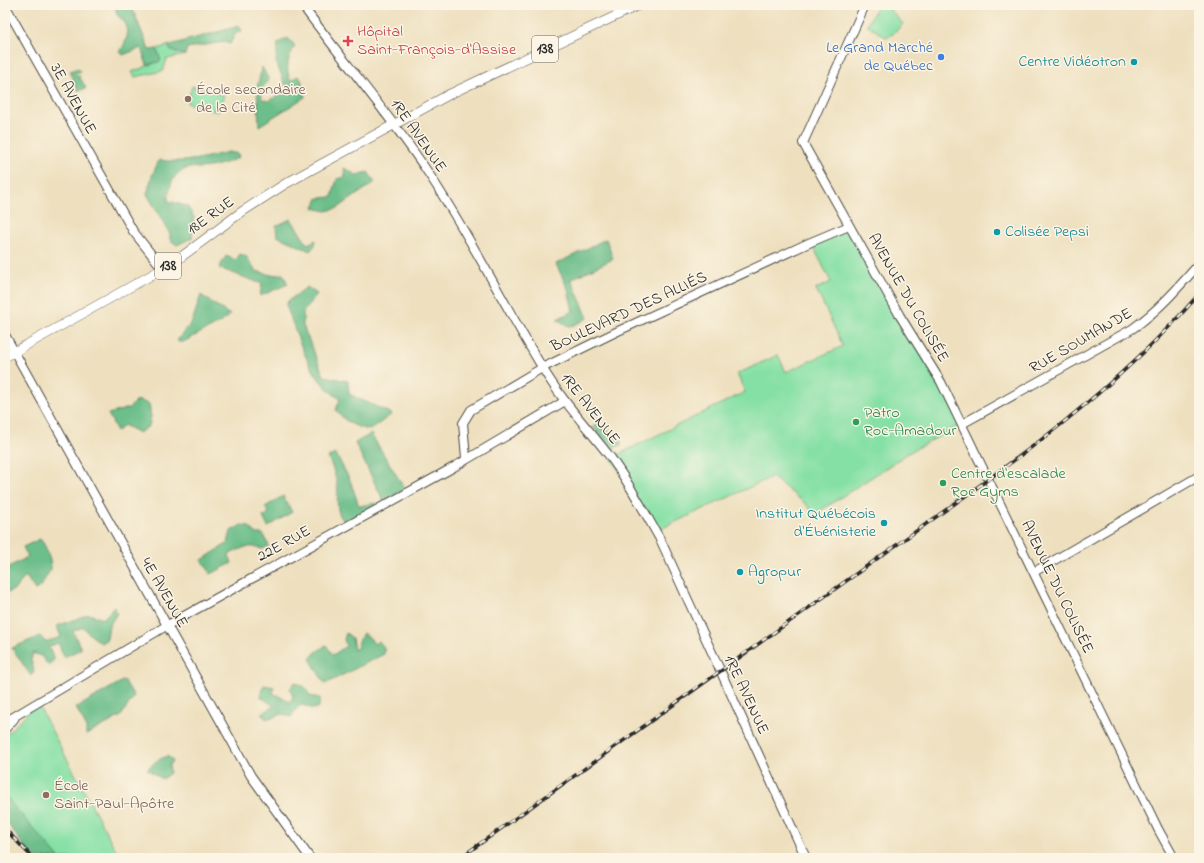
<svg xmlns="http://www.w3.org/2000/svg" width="1204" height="863" font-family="'Indie Flower',sans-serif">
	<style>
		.green { fill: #85e0a5; stroke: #588668 }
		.forest { fill: #6cbe8a; stroke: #4c745a }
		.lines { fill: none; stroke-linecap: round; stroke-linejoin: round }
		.secondary-casing { stroke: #484641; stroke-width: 10 }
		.primary-casing { stroke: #484641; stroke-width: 10 }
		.secondary { stroke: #fff; stroke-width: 8 }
		.primary { stroke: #fff; stroke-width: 9 }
		.rail-casing { stroke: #2b2b2b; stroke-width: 3.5 }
		.rail { stroke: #fcf5e5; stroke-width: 2; stroke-dasharray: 6; stroke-linecap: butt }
		.health-dot { fill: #e0444e; stroke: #fcf5e5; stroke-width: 1.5 }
		.shop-dot { fill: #3f7fe0; stroke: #fcf5e5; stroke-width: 1.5 }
		.culture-dot { fill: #0f9aa8; stroke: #fcf5e5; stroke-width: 1.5 }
		.education-dot { fill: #8d6e63; stroke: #fcf5e5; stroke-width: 1.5 }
		.leisure-dot { fill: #2e9e5b; stroke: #fcf5e5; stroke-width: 1.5 }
		.labels { text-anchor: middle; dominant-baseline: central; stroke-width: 3; stroke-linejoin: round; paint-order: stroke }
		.shield { fill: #fcf5e5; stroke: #6a6863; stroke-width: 1 }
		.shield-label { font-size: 15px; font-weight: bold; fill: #2b2b2b }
		.health-label { font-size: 16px; fill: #be3a42; stroke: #fcf5e5; text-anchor: start }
		.shop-label { font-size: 16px; fill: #366cbe; stroke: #fcf5e5; text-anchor: end }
		.culture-label { font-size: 16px; fill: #0d838f; stroke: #fcf5e5; text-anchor: end }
		.education-label { font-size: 16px; fill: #785e54; stroke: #fcf5e5; text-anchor: start }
		.street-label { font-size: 16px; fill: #2b2b2b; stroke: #fcf5e5 }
		.leisure-label { font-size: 16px; fill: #27864d; stroke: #fcf5e5; text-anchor: start }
	</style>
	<rect width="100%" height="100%" fill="#fcf5e5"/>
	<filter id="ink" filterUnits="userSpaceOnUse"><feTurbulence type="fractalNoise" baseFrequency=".025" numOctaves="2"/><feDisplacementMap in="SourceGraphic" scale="8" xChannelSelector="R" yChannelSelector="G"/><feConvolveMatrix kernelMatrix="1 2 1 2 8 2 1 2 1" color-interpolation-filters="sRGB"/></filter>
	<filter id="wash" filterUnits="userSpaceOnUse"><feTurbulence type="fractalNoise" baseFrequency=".012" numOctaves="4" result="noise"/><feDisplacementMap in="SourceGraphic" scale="16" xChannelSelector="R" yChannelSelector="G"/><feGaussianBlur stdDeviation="0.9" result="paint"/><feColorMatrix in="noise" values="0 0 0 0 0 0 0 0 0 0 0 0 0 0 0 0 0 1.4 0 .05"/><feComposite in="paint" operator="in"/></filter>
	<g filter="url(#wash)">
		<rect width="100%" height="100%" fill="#eee0bf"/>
		<!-- green -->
		<g class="green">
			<polygon points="878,5 886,5 903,24 893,34 886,37 867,25"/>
			<polygon points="170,45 170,50 185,55 167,59 163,71 135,77 132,72 160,61 157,49"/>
			<polygon points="192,86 224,95 218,112 187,103"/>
			<polygon points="849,226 962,424 910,452 814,515 807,505 772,477 656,531 611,458 745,392 737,374 778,355 786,372 843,346 816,289 831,282 811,242"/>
			<polygon points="37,703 120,858 36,858 27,850 5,820 5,736"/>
		</g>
		<!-- forest -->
		<g class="forest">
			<path d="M115,5h16l18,45 8,-1 4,12 -14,4 -6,-17 -18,7 -3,-3c9,-15 12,-26 -3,-37z"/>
			<polygon points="239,26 242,31 236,33 230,44 224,42 187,48 185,55 170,50 169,47 170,45"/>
			<path d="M288,38l7,8c-8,12 -9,22 -5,35l8,-5 3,3 4,18 -46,29 -2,-38 5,-21 7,13 -8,9 1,10 7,2 18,-12 -11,-27 2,-19z"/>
			<polygon points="78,68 81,72 75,75 76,77 79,76 86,88 78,91 70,71"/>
			<path d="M228,152l11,2 -1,4c-12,5 -26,10 -39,10 -3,0 -6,-1 -9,0 -17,2 -21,19 -22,33l19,5 7,11 -2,21 -15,7 -7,-5v-6l-23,-40 5,-18 7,-16c24,4 46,-2 69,-8z"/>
			<polygon points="344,168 356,175 368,172 375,182 338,208 326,211 314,208 318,198 332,197 337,179 345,177"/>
			<polygon points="291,219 307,244 316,240 315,245 310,251 277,236 276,226"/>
			<polygon points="606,239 613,259 571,279 588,318 570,327 557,319 573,311 568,289 556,264"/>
			<polygon points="240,254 246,256 256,271 271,275 283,274 288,284 260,296 262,284 219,268 226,256 236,260"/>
			<path d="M307,287l10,7 -14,18v14l21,50 24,5 1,13 43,20 -22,16c-16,-3 -25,-8 -34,-20l4,-11c-32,-21 -41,-60 -54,-94l2,-4z"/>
			<polygon points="201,295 230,315 223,321 183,342 178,342 178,339 192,322"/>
			<polygon points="137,400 149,404 151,417 149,426 139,433 124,425 117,431 108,414 129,408"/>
			<polygon points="596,423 621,440 621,445 611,449 593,427"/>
			<polygon points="371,434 405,489 384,502 355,443"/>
			<path d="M336,454l14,26 9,26 17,-3v5l-25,12h-8c-9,-10 -4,-24 -6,-36 -2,-10 -5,-18 -9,-27z"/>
			<polygon points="283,496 292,512 268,527 263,517 269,513 265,507"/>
			<path d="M241,525l7,1 9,8h6l6,12 -7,3c-12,-5 -22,-1 -33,6l3,8 -21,11 -9,-14 26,-17 3,-12z"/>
			<path d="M40,539c7,7 11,22 11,31 -7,7 -7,16 -16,20l-9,-14 -11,13 -10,5v-25l23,-12 -5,-10z"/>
			<polygon points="114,607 117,613 109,626 107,639 101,643 88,633 84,627 73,631 81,649 64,657 58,643 49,647 54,660 48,665 41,656 33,653 31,660 34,671 31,676 12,648 40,636 46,642 61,637 57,626 89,614 103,619"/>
			<polygon points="346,633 352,638 354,650 358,647 358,642 363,633 371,639 374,644 379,641 384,647 384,654 325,684 310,659 315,653 326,645 333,655 346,646 344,639"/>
			<polygon points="124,680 134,696 121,716 86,735 86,726 76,708"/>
			<polygon points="295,682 305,687 310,696 320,698 319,707 313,709 302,705 297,708 291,717 283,714 266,719 261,714 274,706 261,697 261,692 264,685 274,687 273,693 290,702 293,697 290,689"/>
			<polygon points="167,756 173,760 169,765 170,773 162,779 147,769 158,760"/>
			<polygon points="5,796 53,851 59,858 36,858 27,850 5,820"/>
		</g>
	</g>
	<g filter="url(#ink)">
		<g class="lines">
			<defs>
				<g id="secondary">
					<polyline points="5,5 133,231 163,269"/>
					<path d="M302,5c42,57 88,110 127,169 41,62 74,129 113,193 19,33 46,61 69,91 19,26 34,55 50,83l145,317"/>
					<polyline points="865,5 803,143 900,316 941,382 1158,829 1174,858"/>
					<polyline points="5,335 251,776 310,858"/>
					<path d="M962,424l170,-95c27,-19 46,-41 67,-65"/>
					<polyline points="466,458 463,423 471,410 542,368 616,332 811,242 849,226"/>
					<polyline points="1034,572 1199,476"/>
					<polyline points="5,722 166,626 454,467 565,401"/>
					<polyline points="5,729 14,719"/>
				</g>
				<polyline id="primary" points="5,357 173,263 240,213 285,184 450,94 639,5"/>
			</defs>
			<!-- secondary casing -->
			<use href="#secondary" class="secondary-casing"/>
			<!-- primary casing -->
			<use href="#primary" class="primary-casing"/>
			<!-- secondary -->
			<use href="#secondary" class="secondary"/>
			<!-- primary -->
			<use href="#primary" class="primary"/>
			<defs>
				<g id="rail">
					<polyline points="5,829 33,858"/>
					<path d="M460,858c135,-98 271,-195 407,-292 116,-83 238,-163 332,-272"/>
				</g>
			</defs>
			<!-- rail casing -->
			<use href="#rail" class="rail-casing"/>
			<!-- rail -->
			<use href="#rail" class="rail"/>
		</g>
	</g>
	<!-- markers -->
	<path class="health-dot" d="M346 35h4v4h4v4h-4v4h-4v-4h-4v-4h4z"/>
	<circle class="shop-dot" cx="941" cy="57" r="4"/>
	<g class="culture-dot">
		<circle cx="1134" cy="62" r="4"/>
		<circle cx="997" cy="232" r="4"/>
		<circle cx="884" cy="523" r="4"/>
		<circle cx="740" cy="572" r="4"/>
	</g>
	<g class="education-dot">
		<circle cx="188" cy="99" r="4"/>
		<circle cx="46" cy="795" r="4"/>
	</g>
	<g class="leisure-dot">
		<circle cx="856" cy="422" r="4"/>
		<circle cx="943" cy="483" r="4"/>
	</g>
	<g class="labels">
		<!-- shield labels -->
		<g class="shield">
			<rect x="532" y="36" width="26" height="26" rx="3"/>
			<rect x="155" y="253" width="26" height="26" rx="3"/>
		</g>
		<g class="shield-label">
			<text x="545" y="49">138</text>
			<text x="168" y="266">138</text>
		</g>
		<!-- health labels -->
		<g class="health-label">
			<text x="357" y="32">Hôpital<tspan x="357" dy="18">Saint-François-d'Assise</tspan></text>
		</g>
		<!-- shop labels -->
		<g class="shop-label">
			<text x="933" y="48">Le Grand Marché<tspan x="933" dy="18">de Québec</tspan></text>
		</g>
		<!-- culture labels -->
		<g class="culture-label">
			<text x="1126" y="62">Centre Vidéotron</text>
			<text x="1005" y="232" text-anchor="start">Colisée Pepsi</text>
			<text x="876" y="514">Institut Québécois<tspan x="876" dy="18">d'Ébénisterie</tspan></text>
			<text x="748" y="572" text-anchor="start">Agropur</text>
		</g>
		<!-- education labels -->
		<g class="education-label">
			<text x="196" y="90">École secondaire<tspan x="196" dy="18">de la Cité</tspan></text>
			<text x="54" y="786">École<tspan x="54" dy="18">Saint-Paul-Apôtre</tspan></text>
		</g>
		<!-- street labels -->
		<g class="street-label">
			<text transform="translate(73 99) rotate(61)">3E AVENUE</text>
			<text transform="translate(418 136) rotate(55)">1RE AVENUE</text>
			<text transform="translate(211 216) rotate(-36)">18E RUE</text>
			<text transform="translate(908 298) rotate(60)">AVENUE DU COLISÉE</text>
			<text transform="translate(629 312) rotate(-25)">BOULEVARD DES ALLIÉS</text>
			<text transform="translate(1081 341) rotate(-30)">RUE SOUMANDE</text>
			<text transform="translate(590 409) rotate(52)">1RE AVENUE</text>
			<text transform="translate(284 544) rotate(-29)">22E RUE</text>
			<text transform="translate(1057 587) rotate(64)">AVENUE DU COLISÉE</text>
			<text transform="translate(164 593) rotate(60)">4E AVENUE</text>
			<text transform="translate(746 695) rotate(65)">1RE AVENUE</text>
		</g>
		<!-- leisure labels -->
		<g class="leisure-label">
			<text x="864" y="413">Patro<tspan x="864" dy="18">Roc-Amadour</tspan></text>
			<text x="951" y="474">Centre d'escalade<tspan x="951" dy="18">Roc Gyms</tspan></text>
		</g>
	</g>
	<!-- margin -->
	<rect width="1204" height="863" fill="none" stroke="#fcf5e5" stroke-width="20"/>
</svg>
